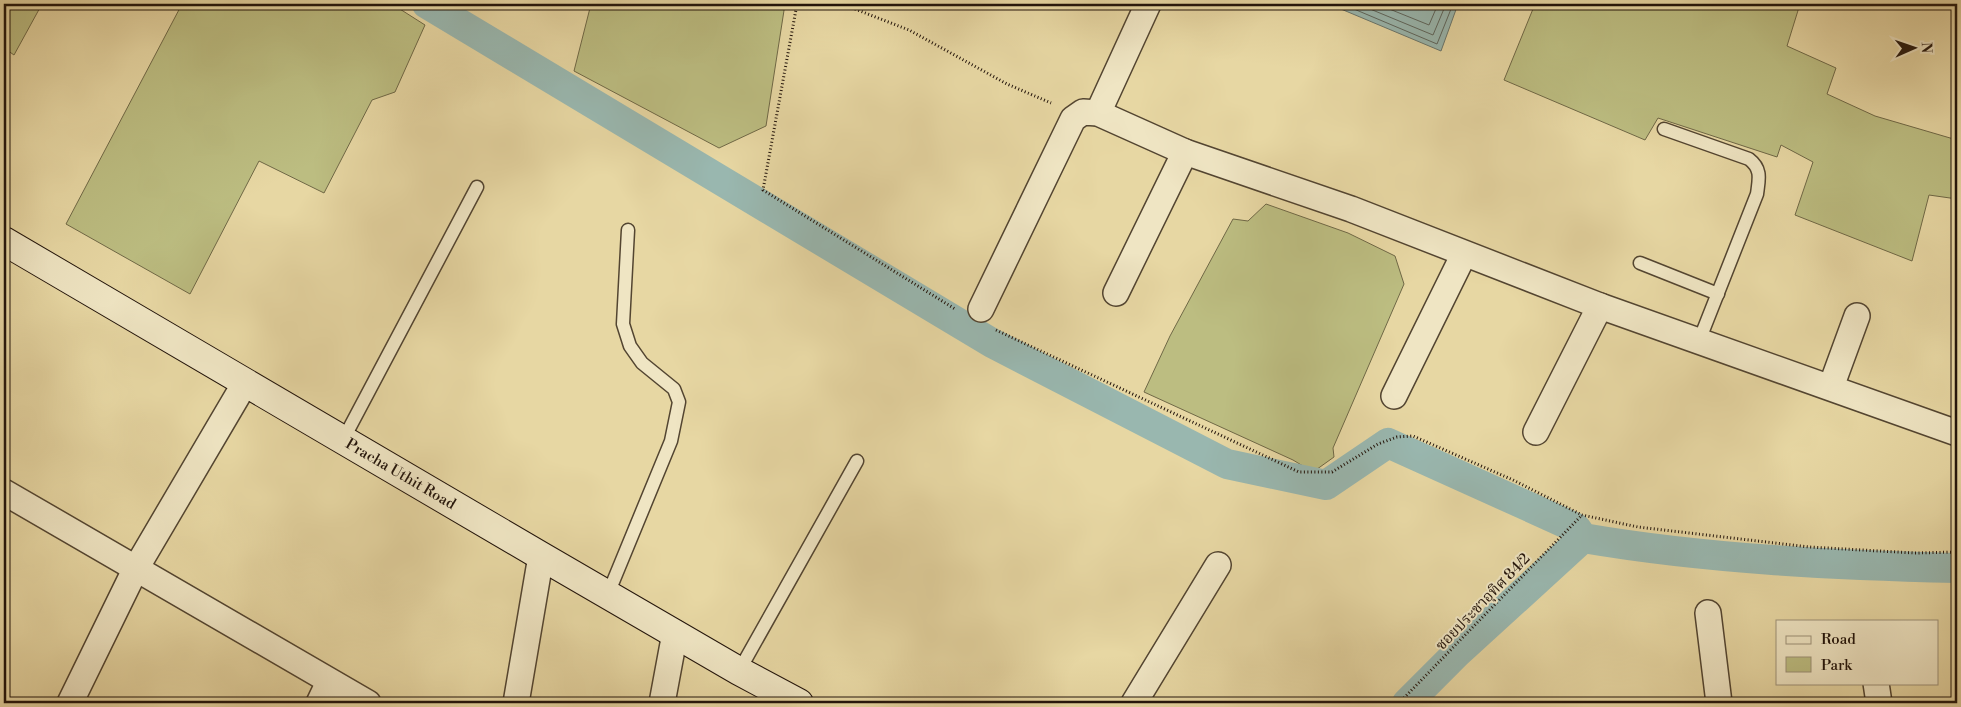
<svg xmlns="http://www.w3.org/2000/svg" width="1961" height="707" font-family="'Libre Bodoni','Noto Serif Thai',serif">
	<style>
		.green { fill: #bcbd81; stroke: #6f6846 }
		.water { fill: #99b7af; stroke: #69766d }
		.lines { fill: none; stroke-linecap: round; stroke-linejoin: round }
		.shore { stroke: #5e665d; stroke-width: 1 }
		.canal { stroke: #99b7af; stroke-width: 30 }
		.lane-casing { stroke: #534531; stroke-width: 15 }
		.street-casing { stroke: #534531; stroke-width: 28 }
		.secondary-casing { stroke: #22140b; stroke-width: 30 }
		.path { stroke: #22140b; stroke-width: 3; stroke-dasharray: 1 2.5; stroke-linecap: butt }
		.lane { stroke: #efe5c3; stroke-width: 12 }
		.street { stroke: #efe5c3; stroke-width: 25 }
		.secondary { stroke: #efe5c3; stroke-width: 28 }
		.labels { text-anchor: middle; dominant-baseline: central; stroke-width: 4; stroke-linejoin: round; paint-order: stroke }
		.street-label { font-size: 15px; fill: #22140b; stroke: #efe5c3 }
	</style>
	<rect width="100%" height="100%" fill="#e7d7a3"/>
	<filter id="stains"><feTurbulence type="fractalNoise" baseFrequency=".004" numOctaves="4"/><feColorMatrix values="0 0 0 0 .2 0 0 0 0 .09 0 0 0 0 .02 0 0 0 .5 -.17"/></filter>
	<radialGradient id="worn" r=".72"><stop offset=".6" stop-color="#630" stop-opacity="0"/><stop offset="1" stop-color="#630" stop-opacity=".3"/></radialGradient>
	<!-- green -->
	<g class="green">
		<polygon points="4,4 42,4 14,55 4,48"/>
		<polygon points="182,4 392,4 425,25 395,92 372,100 324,193 259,161 190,294 66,224"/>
		<polygon points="591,4 785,4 766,126 719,148 574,71"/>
		<polygon points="1535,4 1800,4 1787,46 1836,68 1827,94 1875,116 1957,140 1957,199 1929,195 1912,261 1795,215 1813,162 1781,145 1777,157 1658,118 1645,140 1504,80"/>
		<polygon points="1266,204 1348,233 1395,256 1404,284 1333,448 1334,457 1313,472 1293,460 1144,392 1170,336 1233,219 1248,221"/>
	</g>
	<!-- water -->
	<polygon class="water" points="1329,4 1458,4 1441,51"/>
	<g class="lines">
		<!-- shore -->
		<g class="shore">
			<polyline points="1342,4 1437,44 1453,4"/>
			<polyline points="1358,4 1433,35 1446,4"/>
			<polyline points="1377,4 1429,25 1438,4"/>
		</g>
		<!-- canal -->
		<g class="canal">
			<path d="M427,4l565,339 235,121 99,21 62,-42 188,85 7,10c123,21 249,27 374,30"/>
			<polyline points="1407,703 1457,653 1583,538"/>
		</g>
		<defs>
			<g id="lane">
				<path d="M1664,129l85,30c13,10 10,20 8,35l-58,147"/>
				<polyline points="1640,263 1718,294"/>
				<polyline points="343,440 477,187"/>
				<polyline points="608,594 671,441 679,402 674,389 642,363 630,346 623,324 628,230"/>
				<polyline points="739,671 857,461"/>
			</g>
			<g id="street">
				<polyline points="1098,113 1148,4"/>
				<polyline points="1116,293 1185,152"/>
				<polyline points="981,309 1073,119 1083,112 1098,113 1185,152 1351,209 1600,306 1957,433"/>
				<polyline points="1831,387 1857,316"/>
				<polyline points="1394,396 1464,254"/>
				<polyline points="1536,432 1600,306"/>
				<polyline points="4,492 368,703"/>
				<polyline points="1708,613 1719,703"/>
				<polyline points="1876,683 1879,703"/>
				<polyline points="70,703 135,570 245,383"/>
				<polyline points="319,703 329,682"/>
				<polyline points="516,703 541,556"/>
				<polyline points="662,703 675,633"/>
				<polyline points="1134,703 1218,565"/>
			</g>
			<g id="secondary">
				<path id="s1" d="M4,241l537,315 198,115 60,32"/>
			</g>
		</defs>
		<!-- lane casing -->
		<use href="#lane" class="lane-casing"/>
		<!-- street casing -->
		<use href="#street" class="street-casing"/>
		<!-- secondary casing -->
		<use href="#secondary" class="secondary-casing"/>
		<!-- path -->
		<g class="path">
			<polyline points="797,4 763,190 955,309"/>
			<polyline points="842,4 909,30 1007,84 1051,103"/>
			<polyline points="996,330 1299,472 1332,472 1378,444 1397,437 1413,436 1513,480 1582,515 1638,527 1809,547 1915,553 1957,552"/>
			<polyline points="1399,703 1582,515"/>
		</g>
		<!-- lane -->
		<use href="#lane" class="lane"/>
		<!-- street -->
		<use href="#street" class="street"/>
		<!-- secondary -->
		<use href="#secondary" class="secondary"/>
	</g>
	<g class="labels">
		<!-- street labels -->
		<g class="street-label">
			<text stroke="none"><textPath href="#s1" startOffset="460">Pracha Uthit Road</textPath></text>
			<text transform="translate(1483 602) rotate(-46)">ซอยประชาอุทิศ 84/2</text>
		</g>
	</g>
	<!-- margin -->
	<rect width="1961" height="707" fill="none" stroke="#e7d7a3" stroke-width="20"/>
	<rect x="5" y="5" width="1951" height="697" fill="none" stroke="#22140b" stroke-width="2.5"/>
	<rect x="10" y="10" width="1941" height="687" fill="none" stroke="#22140b"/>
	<!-- legend -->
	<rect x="1776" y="620" width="162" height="65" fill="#efe5c3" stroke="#9d9179"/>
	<rect x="1786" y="636" width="25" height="8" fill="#efe5c3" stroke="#9d9179"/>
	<text x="1821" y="644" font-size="15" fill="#22140b">Road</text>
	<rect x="1786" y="657" width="25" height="15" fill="#bcbd81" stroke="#9d9179"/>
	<text x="1821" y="670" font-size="15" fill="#22140b">Park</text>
	<!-- north arrow -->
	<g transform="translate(1914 48) rotate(88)" stroke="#efe5c3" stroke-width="4" paint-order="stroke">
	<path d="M0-4L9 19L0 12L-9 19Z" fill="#22140b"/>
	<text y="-8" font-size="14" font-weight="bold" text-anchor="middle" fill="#22140b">N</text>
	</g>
	<rect width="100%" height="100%" filter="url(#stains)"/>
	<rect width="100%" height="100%" fill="url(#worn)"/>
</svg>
